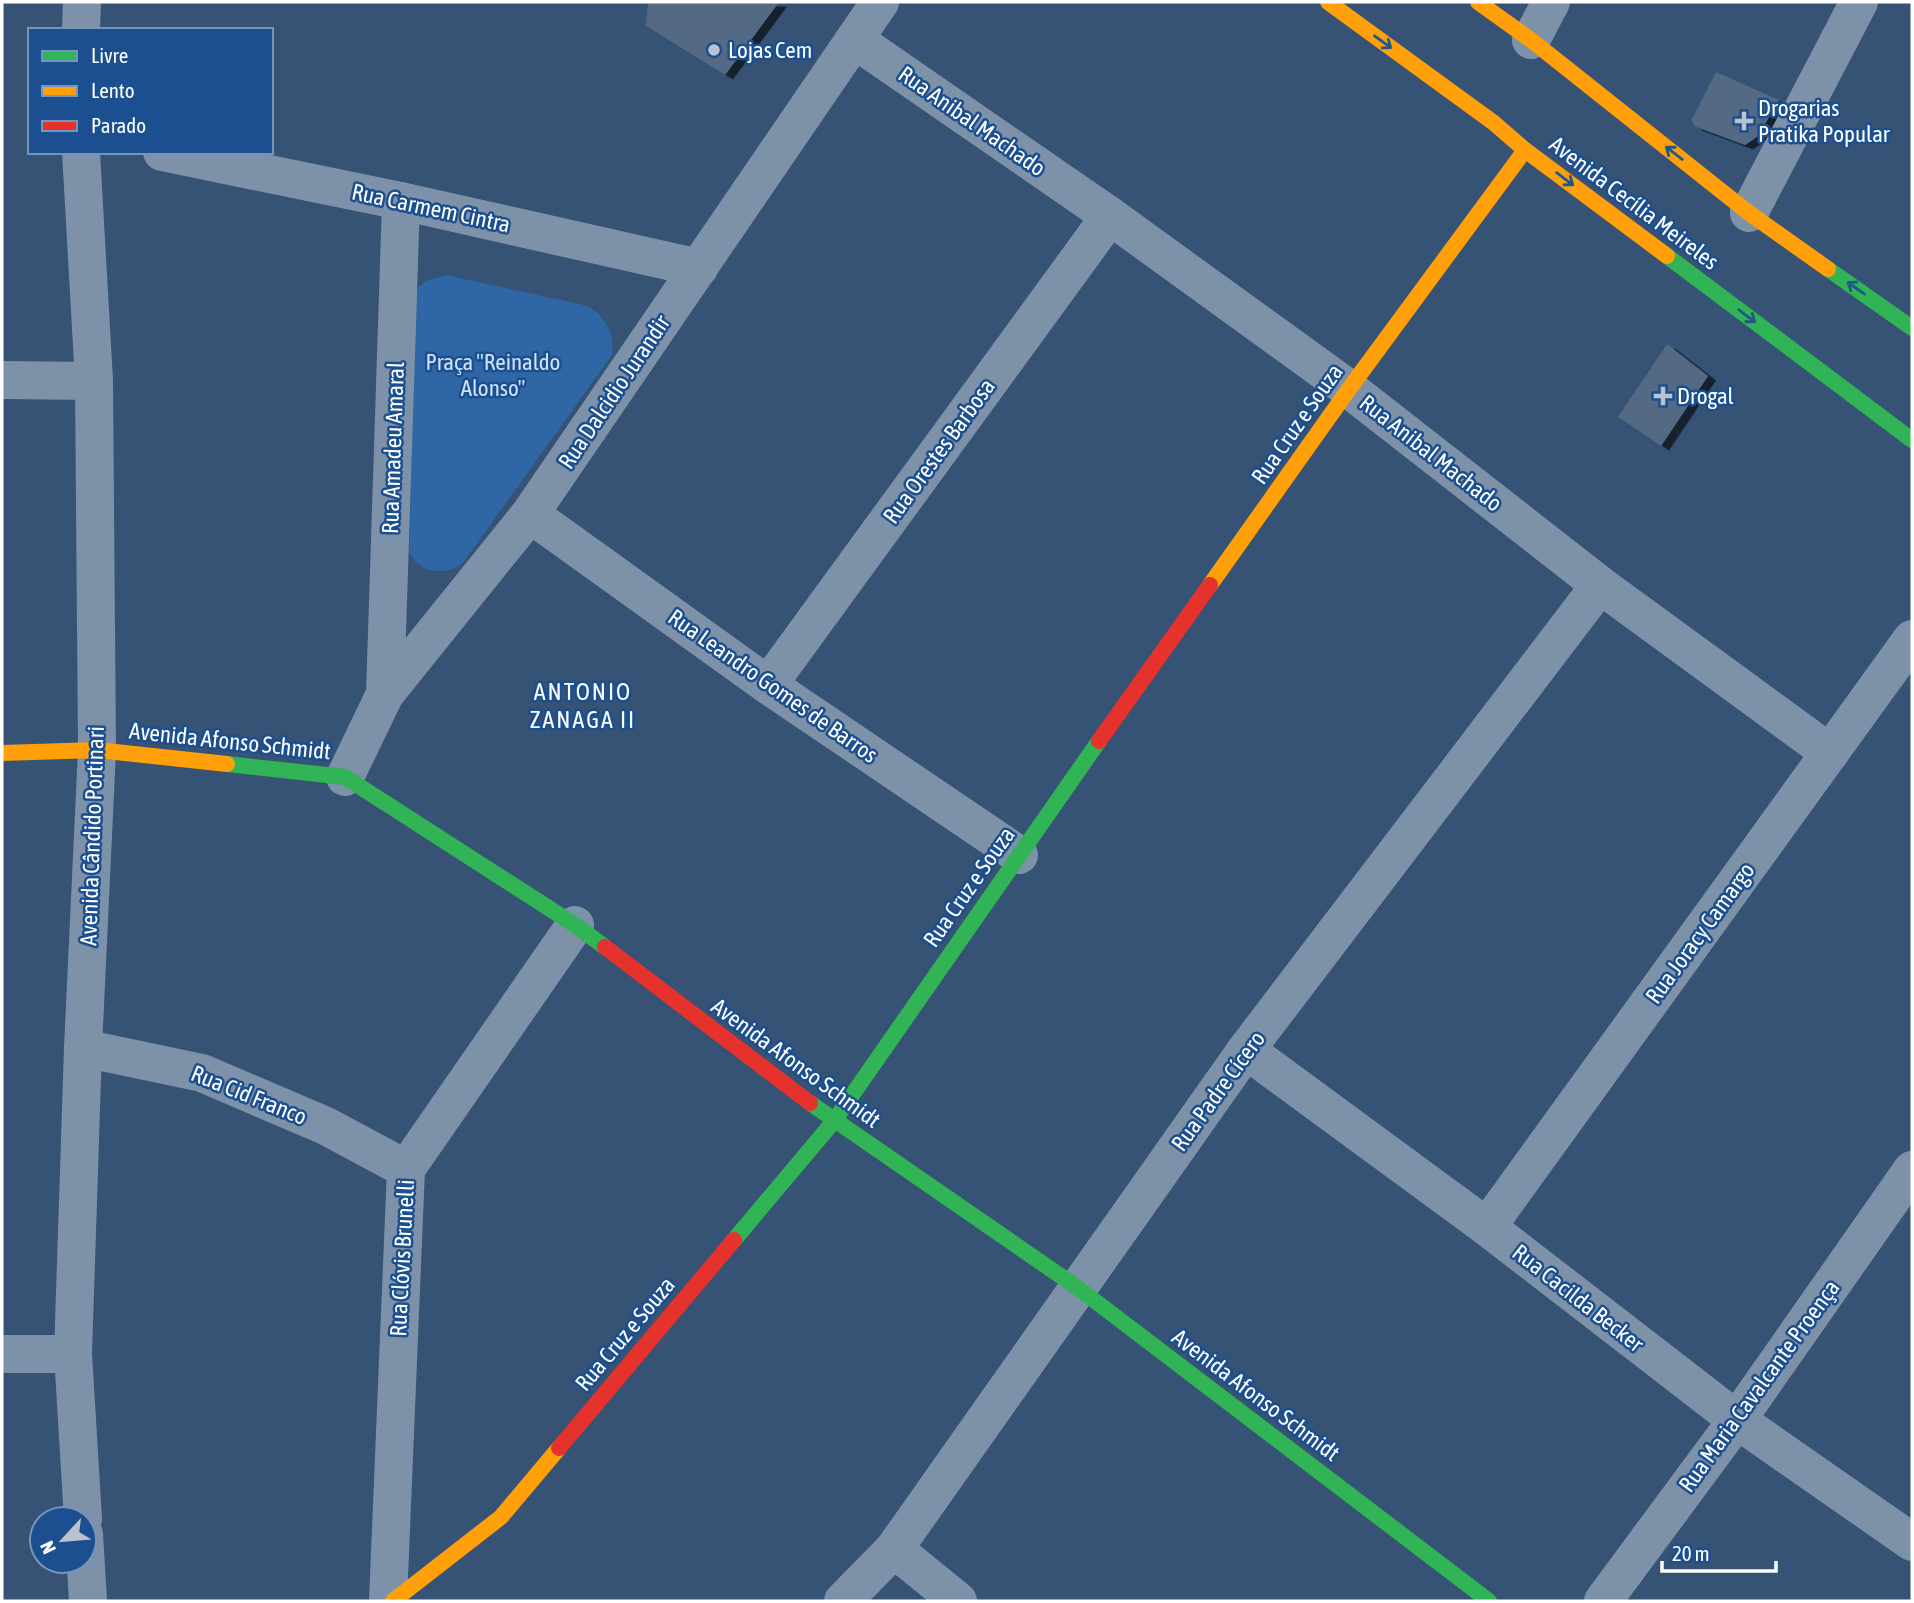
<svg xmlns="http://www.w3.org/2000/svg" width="1914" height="1603" font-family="'Asap Condensed',sans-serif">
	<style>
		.green { fill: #2f66a5 }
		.building { fill: #526984; filter: url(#shadow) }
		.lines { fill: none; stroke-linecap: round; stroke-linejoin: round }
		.street { stroke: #7d92a8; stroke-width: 38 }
		.fast { stroke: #30b455; stroke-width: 16 }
		.slow { stroke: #ff9f0a; stroke-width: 16 }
		.jam { stroke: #e5322d; stroke-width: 16 }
		.oneway { stroke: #1d5989 }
		.poi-dot { fill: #b9c2ce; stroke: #1b4f8f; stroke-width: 2.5 }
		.labels { text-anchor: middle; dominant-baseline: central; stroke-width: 5; stroke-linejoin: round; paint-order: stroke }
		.poi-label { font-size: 23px; fill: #fff; stroke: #1b4f8f; text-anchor: start }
		.street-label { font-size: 23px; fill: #fff; stroke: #1b4f8f }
		.park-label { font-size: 23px; fill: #cfe3fa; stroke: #1b4f8f }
		.neighbourhood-label { font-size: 24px; letter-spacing: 2px; fill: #fff; stroke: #1b4f8f }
	</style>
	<defs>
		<filter id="shadow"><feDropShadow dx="8" dy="4.5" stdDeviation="0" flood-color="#0009"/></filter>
	</defs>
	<rect width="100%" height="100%" fill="#365274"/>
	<!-- green -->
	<path class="green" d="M446,275l142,31c18,11 27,28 24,49l-149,208c-19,14 -42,10 -54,-10l7,-264 10,-8z"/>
	<!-- building -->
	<g class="building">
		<polygon points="648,2 779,2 725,75 646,26"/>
		<polygon points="1716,72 1779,100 1758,136 1745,145 1694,126 1692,119"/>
		<polygon points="1667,344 1708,376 1661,446 1618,417"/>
	</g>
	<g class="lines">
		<!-- street -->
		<g class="street">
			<polyline points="81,30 82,2"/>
			<polyline points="855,40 1110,216 1349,389 1600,585 1830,753"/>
			<polyline points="1531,40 1551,2"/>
			<polyline points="81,152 94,381 97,750 83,1048 73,1354 83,1519"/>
			<polyline points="162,152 401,201 699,268"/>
			<polyline points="1749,213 1859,2"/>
			<polyline points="2,380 94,381"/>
			<polyline points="530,514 768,685 1019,855"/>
			<polyline points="768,685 1110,216"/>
			<polyline points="385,694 401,201"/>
			<polyline points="345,777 385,694 530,514 880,2"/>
			<polyline points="83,1048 202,1073 326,1126 406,1169"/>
			<polyline points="1246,1050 1487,1227 1737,1420 1912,1542"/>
			<polyline points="1487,1227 1912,639"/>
			<polyline points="2,1354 73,1354"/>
			<polyline points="84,1534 88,1601"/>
			<polyline points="894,1549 958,1601"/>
			<polyline points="388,1601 406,1169 575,925"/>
			<polyline points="843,1601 894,1549 1246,1050 1600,585"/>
			<polyline points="1603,1601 1737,1420 1912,1170"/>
		</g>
		<!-- fast -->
		<g class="fast">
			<polyline points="1667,256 1912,440"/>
			<polyline points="1828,269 1912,328"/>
			<polyline points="227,764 345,777 575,925 605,947"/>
			<polyline points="810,1103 1078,1288 1489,1601"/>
			<polyline points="734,1240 834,1121 1099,741"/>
		</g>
		<!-- slow -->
		<g class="slow">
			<polyline points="1328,2 1494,123 1525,150 1667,256"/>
			<polyline points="1478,2 1531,40 1749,213 1828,269"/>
			<polyline points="1210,585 1349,389 1525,150"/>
			<polyline points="2,753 97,750 227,764"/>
			<polyline points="393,1601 501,1517 559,1448"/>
		</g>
		<!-- jam -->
		<g class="jam">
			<polyline points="1099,741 1210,585"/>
			<polyline points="605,947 810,1103"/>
			<polyline points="559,1448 734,1240"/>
		</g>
	</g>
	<!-- one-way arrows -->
	<defs><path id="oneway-shaft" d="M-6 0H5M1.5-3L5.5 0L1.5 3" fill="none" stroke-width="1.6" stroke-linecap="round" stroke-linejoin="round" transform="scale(1.75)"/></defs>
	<g class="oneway">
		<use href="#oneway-shaft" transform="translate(1383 42) rotate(36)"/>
		<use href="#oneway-shaft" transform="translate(1674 153) rotate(-142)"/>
		<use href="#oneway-shaft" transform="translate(1565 179) rotate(37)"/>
		<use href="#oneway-shaft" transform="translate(1856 288) rotate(-145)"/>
		<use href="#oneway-shaft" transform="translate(1747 316) rotate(37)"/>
	</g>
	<!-- markers -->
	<g class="poi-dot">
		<circle cx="714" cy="50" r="7"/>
		<path d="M1740.5 110.5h7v7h7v7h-7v7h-7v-7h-7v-7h7z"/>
		<path d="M1659.5 385.5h7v7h7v7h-7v7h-7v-7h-7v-7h7z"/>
	</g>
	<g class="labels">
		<!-- poi labels -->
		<g class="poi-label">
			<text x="728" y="50">Lojas Cem</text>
			<text x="1758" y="108">Drogarias<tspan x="1758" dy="26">Pratika Popular</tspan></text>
			<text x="1677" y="396">Drogal</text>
		</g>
		<!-- street labels -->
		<g class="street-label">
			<text transform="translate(972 121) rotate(35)">Rua Anibal Machado</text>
			<text transform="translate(1634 203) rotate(37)">Avenida Cecília Meireles</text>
			<text transform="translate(431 208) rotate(12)">Rua Carmem Cintra</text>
			<text transform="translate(614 392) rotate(-56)">Rua Dalcidio Jurandir</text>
			<text transform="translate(1297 424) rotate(-55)">Rua Cruz e Souza</text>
			<text transform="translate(393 448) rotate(-88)">Rua Amadeu Amaral</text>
			<text transform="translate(939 451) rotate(-54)">Rua Orestes Barbosa</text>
			<text transform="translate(1431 453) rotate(38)">Rua Anibal Machado</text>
			<text transform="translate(773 686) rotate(35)">Rua Leandro Gomes de Barros</text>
			<text transform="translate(230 741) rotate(6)">Avenida Afonso Schmidt</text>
			<text transform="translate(92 836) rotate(-88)">Avenida Cândido Portinari</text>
			<text transform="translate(969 887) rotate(-55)">Rua Cruz e Souza</text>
			<text transform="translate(1700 933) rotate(-54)">Rua Joracy Camargo</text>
			<text transform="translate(796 1063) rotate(36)">Avenida Afonso Schmidt</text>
			<text transform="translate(1218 1091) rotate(-54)">Rua Padre Cícero</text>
			<text transform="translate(249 1095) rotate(22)">Rua Cid Franco</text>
			<text transform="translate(402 1258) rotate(-87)">Rua Clóvis Brunelli</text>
			<text transform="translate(1578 1298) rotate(38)">Rua Cacilda Becker</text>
			<text transform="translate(625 1334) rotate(-50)">Rua Cruz e Souza</text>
			<text transform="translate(1759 1386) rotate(-54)">Rua Maria Cavalcante Proença</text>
			<text transform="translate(1256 1395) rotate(37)">Avenida Afonso Schmidt</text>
		</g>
		<!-- park labels -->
		<g class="park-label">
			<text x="493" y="362">Praça "Reinaldo<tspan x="493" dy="26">Alonso"</tspan></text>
		</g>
		<!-- neighbourhood labels -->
		<g class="neighbourhood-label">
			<text x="583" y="691">ANTONIO<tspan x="583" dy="28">ZANAGA II</tspan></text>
		</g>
	</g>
	<!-- border -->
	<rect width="1914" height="1603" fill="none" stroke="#ffffff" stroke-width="7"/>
	<!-- legend -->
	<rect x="28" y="28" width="245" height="126" fill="#1b4f8f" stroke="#7695bc" stroke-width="2"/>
	<rect x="42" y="51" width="35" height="10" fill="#30b455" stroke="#7695bc" stroke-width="2"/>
	<text x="91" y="63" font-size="21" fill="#ffffff">Livre</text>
	<rect x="42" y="86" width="35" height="10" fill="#ff9f0a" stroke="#7695bc" stroke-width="2"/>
	<text x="91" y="98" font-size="21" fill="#ffffff">Lento</text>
	<rect x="42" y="121" width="35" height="10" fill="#e5322d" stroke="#7695bc" stroke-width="2"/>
	<text x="91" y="133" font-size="21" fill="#ffffff">Parado</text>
	<!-- north arrow -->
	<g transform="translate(63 1540) rotate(244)"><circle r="33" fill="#1b4f8f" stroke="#7695bc" stroke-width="2"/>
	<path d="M0-5L12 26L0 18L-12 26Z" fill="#b9c2ce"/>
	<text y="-10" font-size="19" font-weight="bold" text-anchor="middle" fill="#ffffff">N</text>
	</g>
	<!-- scale -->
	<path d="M1662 1561v10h114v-10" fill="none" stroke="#ffffff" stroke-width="3.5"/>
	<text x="1672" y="1561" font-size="21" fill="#ffffff" stroke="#1b4f8f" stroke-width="5" paint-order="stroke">20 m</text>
</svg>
